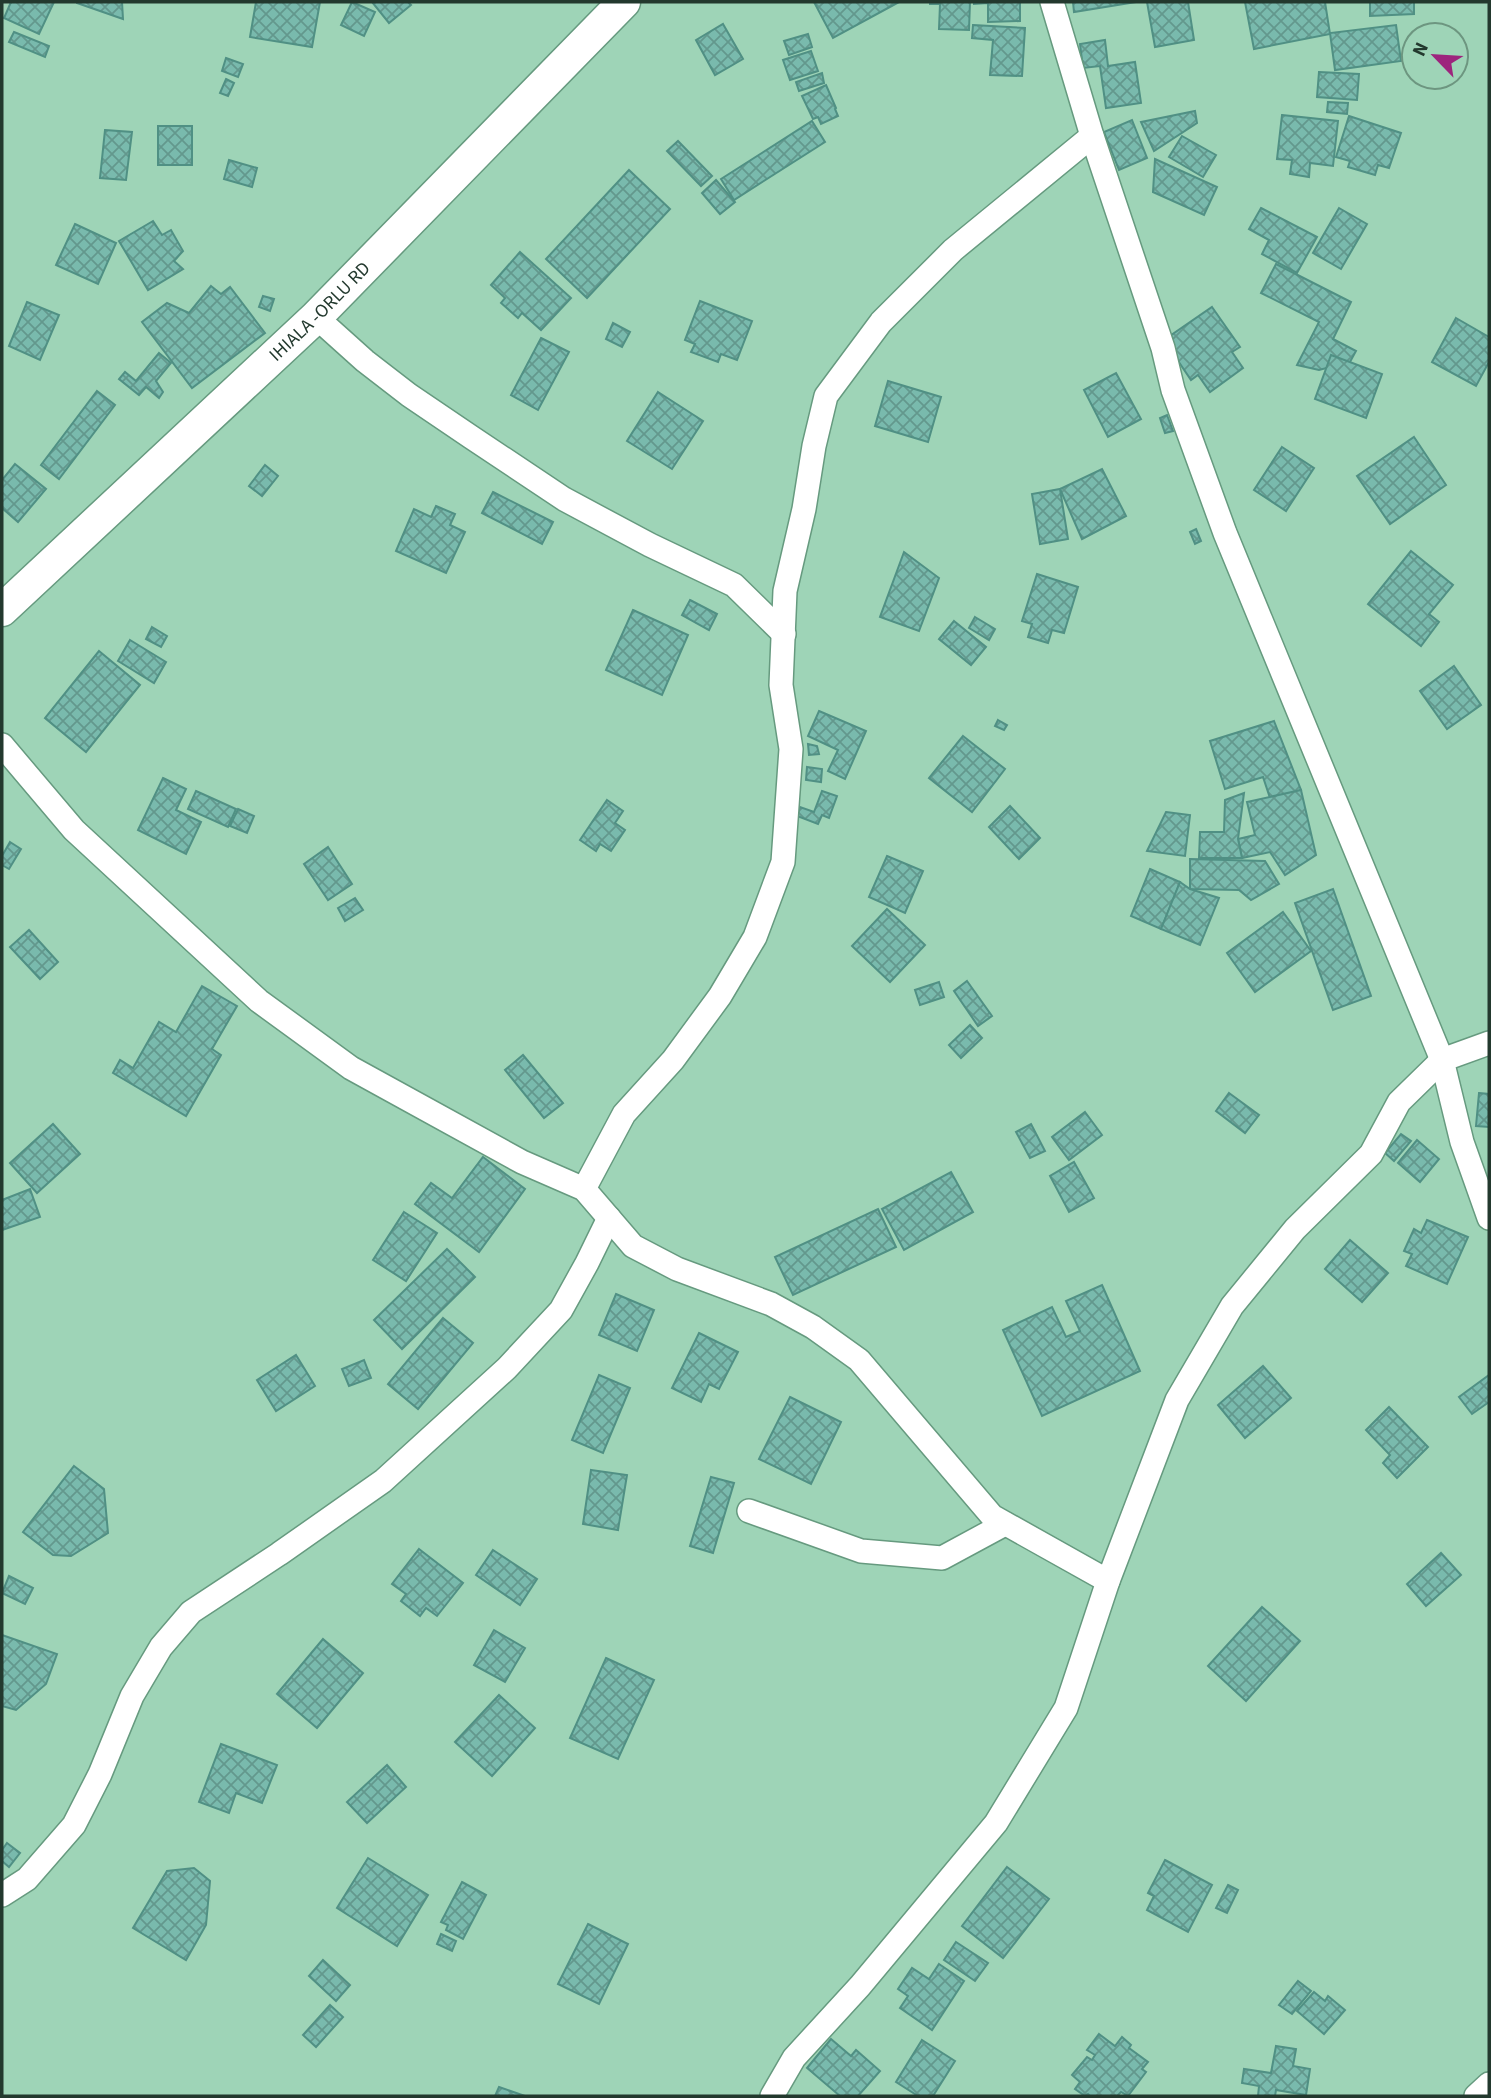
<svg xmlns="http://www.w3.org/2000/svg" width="1491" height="2098" font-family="'Source Sans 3',sans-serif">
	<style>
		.building { fill: url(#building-cross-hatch); stroke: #509084; stroke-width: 2 }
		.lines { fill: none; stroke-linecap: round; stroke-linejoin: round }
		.minor-casing { stroke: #669a7f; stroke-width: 26 }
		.secondary-casing { stroke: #669a7f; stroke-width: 35 }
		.minor { stroke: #fff; stroke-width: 23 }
		.secondary { stroke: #fff; stroke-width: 32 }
		.labels { text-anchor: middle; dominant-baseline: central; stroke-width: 5; stroke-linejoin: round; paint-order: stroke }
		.street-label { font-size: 19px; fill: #23392e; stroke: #9ed4b7 }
	</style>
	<defs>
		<pattern id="building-cross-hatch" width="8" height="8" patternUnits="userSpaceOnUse" patternTransform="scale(1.75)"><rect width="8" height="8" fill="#79baad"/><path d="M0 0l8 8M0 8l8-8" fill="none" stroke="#63988d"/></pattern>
	</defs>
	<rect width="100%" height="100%" fill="#9ed4b7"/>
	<!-- building -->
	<g class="building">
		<polygon points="11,2 54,2 39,34 4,18"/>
		<polygon points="77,2 122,2 123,19 77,3"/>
		<polygon points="256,2 320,2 312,47 250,37"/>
		<polygon points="352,2 375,12 364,36 341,25"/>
		<polygon points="372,2 408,2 411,5 389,23"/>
		<polygon points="814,2 899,2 833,38"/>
		<polygon points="930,2 970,2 969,30 939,29 940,4 930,4"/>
		<polygon points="974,2 1020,2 1020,21 988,22 988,3 974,4"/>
		<polygon points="1073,2 1136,2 1074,12"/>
		<polygon points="1147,2 1188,2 1194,40 1155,47"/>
		<polygon points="1245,2 1325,2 1330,34 1254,49"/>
		<polygon points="1370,2 1414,2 1414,14 1370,16"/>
		<polygon points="723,24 743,59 715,75 696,40"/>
		<polygon points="973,25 1025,28 1022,76 990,75 993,40 972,38"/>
		<polygon points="1396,25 1401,61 1335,70 1330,33"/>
		<polygon points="14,32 49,46 45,57 9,42"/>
		<polygon points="808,34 812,47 789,55 784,41"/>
		<polygon points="1105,40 1108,66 1135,62 1141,103 1106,108 1100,66 1083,68 1080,44"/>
		<polygon points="811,51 818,71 790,80 783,60"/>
		<polygon points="226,58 243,64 238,77 222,71"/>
		<polygon points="1319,72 1359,74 1357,100 1317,97"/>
		<polygon points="822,73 824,83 799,91 796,82"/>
		<polygon points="226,79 234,83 228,96 220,93"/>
		<polygon points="826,85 836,108 835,109 838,116 821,124 818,117 813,119 802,96"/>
		<polygon points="1328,102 1348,103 1347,114 1327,112"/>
		<polygon points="1195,111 1197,123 1154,151 1141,122"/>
		<polygon points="1282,115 1338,121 1333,166 1310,163 1309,177 1290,174 1292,160 1277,159"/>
		<polygon points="1349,116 1401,133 1389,168 1378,165 1375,175 1348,167 1350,161 1336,157"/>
		<polygon points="1132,120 1147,158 1119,170 1104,132"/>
		<polygon points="812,121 825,142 734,200 721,179"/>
		<rect x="158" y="126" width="34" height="39"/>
		<polygon points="105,130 132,132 126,180 100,178"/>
		<polygon points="1182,136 1216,155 1203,177 1169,157"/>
		<polygon points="678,141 712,176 701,186 667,151"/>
		<polygon points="1155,159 1217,187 1204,215 1153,192"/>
		<polygon points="229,160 257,168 252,187 224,179"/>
		<polygon points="629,170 670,209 587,298 546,259"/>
		<polygon points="716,180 735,202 720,214 702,193"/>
		<polygon points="1261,208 1317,237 1297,273 1262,254 1269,240 1249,229"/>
		<polygon points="1339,208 1367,224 1341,269 1313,253"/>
		<polygon points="153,221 162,235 171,230 183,251 174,261 183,269 148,290 119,241"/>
		<polygon points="75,224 116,243 98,284 56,265"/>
		<polygon points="520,252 571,298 541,330 522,313 518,318 501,303 505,298 491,285"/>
		<polygon points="1276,264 1351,302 1333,339 1356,351 1350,362 1319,370 1297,365 1319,322 1261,293"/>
		<polygon points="211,286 221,294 230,287 265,333 192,388 142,322 167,303 189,313"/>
		<polygon points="263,296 274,299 270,311 259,307"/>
		<polygon points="700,301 752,321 737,360 721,354 718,362 691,352 695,344 685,340"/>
		<polygon points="27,302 59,315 40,360 9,346"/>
		<polygon points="1212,307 1240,347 1232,352 1243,368 1210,392 1198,375 1191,380 1164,340"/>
		<polygon points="1456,318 1489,337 1489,362 1476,386 1432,362"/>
		<polygon points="613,323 630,332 622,347 606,339"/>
		<polygon points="541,338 569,352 538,410 511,395"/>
		<polygon points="159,353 171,363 156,381 163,392 159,398 146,387 139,395 119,379 125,372 136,381"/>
		<polygon points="1331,355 1382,374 1366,418 1315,399"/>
		<polygon points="1116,373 1141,419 1108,437 1084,390"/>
		<polygon points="888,381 941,397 928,442 875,426"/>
		<polygon points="97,391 115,405 59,479 41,465"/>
		<polygon points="658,392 703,421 672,469 627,441"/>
		<polygon points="1167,415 1173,431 1165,433 1160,418"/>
		<polygon points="1414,437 1446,485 1390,524 1357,476"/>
		<polygon points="1282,447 1314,468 1286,511 1254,490"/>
		<polygon points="15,464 46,489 18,522 2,508 2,480"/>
		<polygon points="265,465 278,476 262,496 249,486"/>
		<polygon points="1102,469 1126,516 1082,539 1060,489"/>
		<polygon points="1060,489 1068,539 1040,544 1032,494"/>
		<polygon points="493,492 553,522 542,544 482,513"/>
		<polygon points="436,506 455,514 450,525 465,532 446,573 396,551 414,509 431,517"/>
		<polygon points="1196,529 1201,541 1195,544 1190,532"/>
		<polygon points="1411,551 1453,585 1429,614 1439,622 1421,646 1368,604"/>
		<polygon points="904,552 939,578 919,631 880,617"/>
		<polygon points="1037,574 1078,587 1064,633 1052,630 1048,643 1028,637 1032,624 1022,621"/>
		<polygon points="690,600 717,614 709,630 682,615"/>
		<polygon points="633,610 688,635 662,695 606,670"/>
		<polygon points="975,617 995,629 989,640 969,628"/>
		<polygon points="954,621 986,647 971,665 939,639"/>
		<polygon points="152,627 167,636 161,647 146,639"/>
		<polygon points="130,640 166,662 154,683 118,661"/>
		<polygon points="99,651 140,685 86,752 45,718"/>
		<polygon points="1454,666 1481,705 1447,729 1420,691"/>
		<polygon points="819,711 866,731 845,779 828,771 838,750 808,736"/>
		<polygon points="998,720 1007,725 1004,730 995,726"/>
		<polygon points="1274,721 1301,790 1272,804 1263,777 1225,789 1210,741"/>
		<polygon points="963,736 1005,769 972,812 929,778"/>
		<polygon points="808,744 817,746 819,754 809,755"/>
		<polygon points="807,767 822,769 821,782 806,780"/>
		<polygon points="163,778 186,789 176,810 201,822 186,854 138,830"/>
		<polygon points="1301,790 1316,855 1285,875 1270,852 1242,858 1238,839 1255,835 1247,802"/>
		<polygon points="196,791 236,809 228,827 188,809"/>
		<polygon points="822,791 837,796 829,818 822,815 818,824 797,816 800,807 814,812"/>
		<polygon points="1244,793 1238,839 1242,858 1199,858 1200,832 1224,832 1225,800"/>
		<polygon points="607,800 623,811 615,823 625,830 611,851 600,844 596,851 580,840"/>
		<polygon points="1010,806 1040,838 1019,859 989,827"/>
		<polygon points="238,809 254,816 247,833 230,826"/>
		<polygon points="1166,812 1190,815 1185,856 1147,851"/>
		<polygon points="10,842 21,849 9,869 2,865 2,856"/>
		<polygon points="328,847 352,884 328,900 304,864"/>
		<polygon points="887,856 923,871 905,913 869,897"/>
		<polygon points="1190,859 1265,861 1279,884 1251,900 1239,890 1190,889"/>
		<polygon points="1150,869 1180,882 1161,929 1131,916"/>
		<polygon points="1180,882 1190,889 1219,898 1200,945 1161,929"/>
		<polygon points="1333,889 1371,996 1333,1010 1295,903"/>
		<polygon points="355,898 363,910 345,921 338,908"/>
		<polygon points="887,909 925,945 890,982 852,946"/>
		<polygon points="1283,912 1311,951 1255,992 1227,953"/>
		<polygon points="29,930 58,962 40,979 10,947"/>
		<polygon points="967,981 992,1016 978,1026 954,991"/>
		<polygon points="939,982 944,997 920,1005 915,990"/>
		<polygon points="202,986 237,1006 212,1049 221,1055 186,1116 113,1073 120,1060 133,1068 159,1022 176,1032"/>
		<polygon points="970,1025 982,1038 961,1058 949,1045"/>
		<polygon points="523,1055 563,1103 544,1118 505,1070"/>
		<polygon points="1229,1093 1259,1115 1245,1133 1216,1111"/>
		<polygon points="1479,1093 1489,1094 1489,1127 1476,1126"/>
		<polygon points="1085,1112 1102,1135 1069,1160 1052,1137"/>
		<polygon points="53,1124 80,1154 37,1193 10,1163"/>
		<polygon points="1031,1124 1045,1151 1030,1158 1016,1132"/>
		<polygon points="1401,1134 1411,1141 1394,1161 1385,1153"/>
		<polygon points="1417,1140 1439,1159 1420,1182 1398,1163"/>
		<polygon points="483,1157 525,1189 479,1252 415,1204 431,1183 452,1198"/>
		<polygon points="1074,1162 1094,1198 1069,1212 1050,1176"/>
		<polygon points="951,1172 973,1212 904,1250 882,1209"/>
		<polygon points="30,1189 40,1217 2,1230 2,1200"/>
		<polygon points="878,1209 896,1247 793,1295 775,1257"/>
		<polygon points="404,1212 437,1233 406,1281 373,1260"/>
		<polygon points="1427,1220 1468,1237 1447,1284 1406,1266 1412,1254 1404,1251 1414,1229 1421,1233"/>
		<polygon points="1350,1240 1388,1273 1362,1302 1325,1269"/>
		<polygon points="447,1249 475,1277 402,1349 374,1320"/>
		<polygon points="1102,1285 1140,1371 1042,1416 1003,1330 1052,1307 1066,1337 1080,1331 1066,1301"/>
		<polygon points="616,1294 654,1310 637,1351 599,1335"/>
		<polygon points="443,1318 473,1343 418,1409 388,1384"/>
		<polygon points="699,1333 738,1352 719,1389 709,1384 701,1402 672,1388"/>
		<polygon points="296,1355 315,1386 276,1411 257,1380"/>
		<polygon points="364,1360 371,1378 349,1386 342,1369"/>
		<polygon points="1263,1366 1291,1398 1245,1438 1218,1405"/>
		<polygon points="599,1375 630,1388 603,1453 572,1440"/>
		<polygon points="1489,1375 1489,1402 1472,1414 1459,1397"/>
		<polygon points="790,1397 841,1422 811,1484 759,1459"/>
		<polygon points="1389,1407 1428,1447 1397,1478 1383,1463 1390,1455 1366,1430"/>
		<polygon points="74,1466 104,1489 108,1533 71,1556 53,1555 23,1532"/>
		<polygon points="591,1470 627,1475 618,1530 583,1524"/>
		<polygon points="711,1477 734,1483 713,1553 690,1546"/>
		<polygon points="419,1549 463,1583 437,1616 426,1608 420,1616 401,1601 406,1594 392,1584"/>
		<polygon points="493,1550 537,1579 520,1605 476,1575"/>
		<polygon points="1441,1553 1461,1575 1426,1606 1407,1584"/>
		<polygon points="9,1576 33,1588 25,1604 2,1593"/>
		<polygon points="1262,1607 1300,1641 1246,1701 1208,1666"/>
		<polygon points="494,1630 525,1648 505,1682 474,1665"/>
		<polygon points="2,1635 57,1654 46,1684 16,1710 2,1706"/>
		<polygon points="323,1639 363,1673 317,1728 277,1694"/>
		<polygon points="606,1658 654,1680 618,1759 570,1738"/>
		<polygon points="499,1695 535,1728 492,1776 455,1742"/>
		<polygon points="221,1744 277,1765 262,1803 236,1793 229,1813 199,1802"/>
		<polygon points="387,1765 406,1787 367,1823 347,1802"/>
		<polygon points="7,1843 20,1853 9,1867 2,1861 2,1850"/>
		<polygon points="368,1858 428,1895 397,1946 337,1908"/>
		<polygon points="1165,1860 1212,1885 1188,1932 1147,1910 1154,1896 1148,1893"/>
		<polygon points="1007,1867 1049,1899 1003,1958 962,1926"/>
		<polygon points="194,1868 210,1881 206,1925 186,1960 133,1928 167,1871"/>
		<polygon points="462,1882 486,1895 463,1939 446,1930 448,1925 441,1922"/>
		<polygon points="1228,1885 1238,1890 1227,1913 1216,1908"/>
		<polygon points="588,1924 628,1944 599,2004 558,1984"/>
		<polygon points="441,1934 456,1941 452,1951 437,1944"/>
		<polygon points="956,1942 988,1963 975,1981 944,1960"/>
		<polygon points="323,1960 350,1985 336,2001 309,1976"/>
		<polygon points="939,1964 964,1981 932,2030 900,2008 908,1996 898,1989 912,1968 929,1979"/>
		<polygon points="1298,1981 1311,1991 1292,2014 1279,2005"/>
		<polygon points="1314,1992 1325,2001 1328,1996 1345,2010 1324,2034 1297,2011"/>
		<polygon points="330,2005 343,2017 316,2047 303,2035"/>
		<polygon points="1099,2034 1115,2046 1122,2037 1131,2045 1129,2048 1148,2062 1142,2069 1146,2072 1128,2096 1121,2092 1117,2096 1090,2096 1088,2094 1085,2096 1075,2089 1080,2082 1072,2075 1087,2057 1092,2060 1095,2055 1087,2050"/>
		<polygon points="831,2039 851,2056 856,2050 880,2071 858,2096 840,2096 807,2068"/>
		<polygon points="922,2040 955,2061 933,2096 918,2096 896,2082"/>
		<polygon points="1276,2046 1296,2049 1293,2066 1310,2069 1306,2095 1276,2090 1275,2096 1258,2096 1259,2086 1242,2083 1244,2069 1271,2073"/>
		<polygon points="499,2087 525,2096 495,2096"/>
	</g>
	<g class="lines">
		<defs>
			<g id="minor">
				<polyline points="1052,2 1092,136 1163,348 1173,390 1225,533 1442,1060 1462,1142 1489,1218"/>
				<polyline points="316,317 365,361 409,395 471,437 564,499 650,545 734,585 784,634"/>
				<polyline points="2,745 74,830 259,1001 351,1068 522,1162 584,1189 633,1246 677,1269 771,1304 813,1327 859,1360 992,1516 1108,1581"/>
				<polyline points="584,1189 624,1114 673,1060 720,996 755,937 783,862 791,749 781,685 785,591 804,509 814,446 826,396 881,322 953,250 1092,136"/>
				<polyline points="749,1511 861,1551 942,1558 1005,1524"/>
				<polyline points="2,1895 27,1879 74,1825 100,1774 132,1696 161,1647 191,1612 279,1554 383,1481 507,1368 561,1310 587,1263 609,1218"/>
				<polyline points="772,2096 794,2058 860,1986 996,1823 1066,1708 1108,1581 1177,1400 1232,1306 1295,1229 1371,1154 1399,1102 1442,1060 1489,1043"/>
				<polyline points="1476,2096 1489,2084"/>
			</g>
			<g id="secondary">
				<path id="s1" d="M2,610l314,-293 308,-315"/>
			</g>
		</defs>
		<!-- minor casing -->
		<use href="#minor" class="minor-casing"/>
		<!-- secondary casing -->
		<use href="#secondary" class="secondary-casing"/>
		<!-- minor -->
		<use href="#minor" class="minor"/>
		<!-- secondary -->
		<use href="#secondary" class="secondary"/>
	</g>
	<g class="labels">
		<!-- street labels -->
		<g class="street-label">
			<text stroke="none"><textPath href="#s1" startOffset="436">IHIALA -ORLU RD</textPath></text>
		</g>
	</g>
	<!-- border -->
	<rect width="1491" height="2098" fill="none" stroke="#23392e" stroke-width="7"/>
	<!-- north arrow -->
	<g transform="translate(1435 56) rotate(295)"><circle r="33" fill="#9ed4b7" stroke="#6d9680" stroke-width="2"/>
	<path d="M0-5L12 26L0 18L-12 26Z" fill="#9d247d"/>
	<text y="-10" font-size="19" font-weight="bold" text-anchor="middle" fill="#23392e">N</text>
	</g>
</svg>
